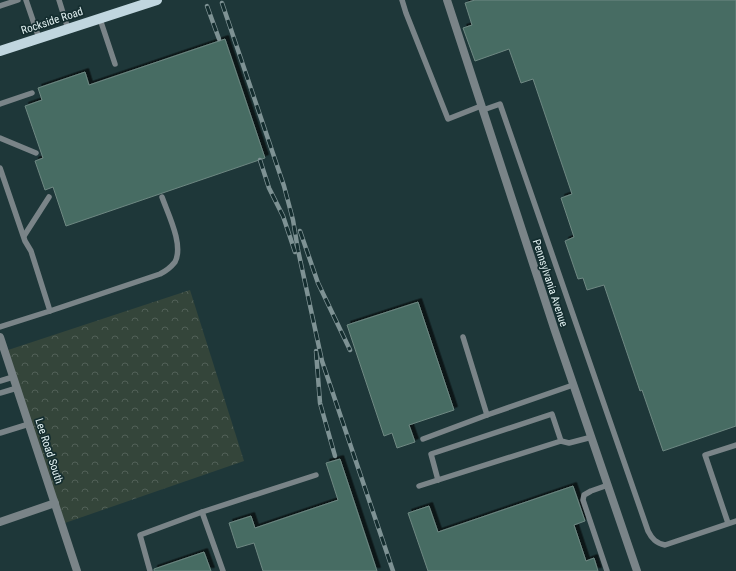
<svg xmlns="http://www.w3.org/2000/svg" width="736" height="571" font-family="'Roboto Condensed',sans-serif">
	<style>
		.forest { fill: url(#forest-crowns) }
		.building { fill: #476c64; stroke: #6e8882; filter: url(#shadow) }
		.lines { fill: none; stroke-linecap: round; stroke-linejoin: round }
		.service { stroke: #7a8488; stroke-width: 5.5 }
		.minor { stroke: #7a8488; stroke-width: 8 }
		.primary { stroke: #c0d6df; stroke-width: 10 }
		.rail-casing { stroke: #7e9294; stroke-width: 4.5 }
		.rail { stroke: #142d2f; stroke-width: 3; stroke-dasharray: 9; stroke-linecap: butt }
		.labels { text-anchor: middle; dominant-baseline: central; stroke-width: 3.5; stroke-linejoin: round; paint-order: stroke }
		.street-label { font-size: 11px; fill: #e3f2f3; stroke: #142d2f }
	</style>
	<defs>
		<pattern id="forest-crowns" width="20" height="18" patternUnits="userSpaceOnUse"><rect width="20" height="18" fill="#34453a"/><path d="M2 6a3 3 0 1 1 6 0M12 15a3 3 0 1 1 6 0" fill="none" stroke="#516057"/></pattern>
		<filter id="shadow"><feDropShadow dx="3.5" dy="-3.5" stdDeviation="0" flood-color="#0009"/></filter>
	</defs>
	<rect width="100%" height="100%" fill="#1e3739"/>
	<!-- forest -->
	<polygon class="forest" points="190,290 244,461 62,524 5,351"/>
	<!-- building -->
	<g class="building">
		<polygon points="475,0 736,0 736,426 663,451 642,390 640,391 604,285 587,290 583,278 578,279 565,241 574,237 561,198 572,194 533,79 521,83 509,49 475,61 463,28 472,25 465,3"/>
		<polygon points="225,39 265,158 66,226 53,187 45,190 35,161 43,158 25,106 42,100 38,88 85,72 89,85"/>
		<polygon points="418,302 454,410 409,425 415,442 397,448 392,433 384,436 347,325"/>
		<polygon points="340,459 377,571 263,571 254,543 237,548 229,523 251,516 255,528 338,500 326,463"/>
		<polygon points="573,486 585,521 574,525 586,561 594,558 598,571 428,571 408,513 429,506 438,532"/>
		<polygon points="204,552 211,571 154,571 154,569"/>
	</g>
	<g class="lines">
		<!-- service -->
		<g class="service">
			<polyline points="26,0 39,38"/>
			<polyline points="59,0 68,29"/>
			<polyline points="402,0 406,13 448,119 481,106"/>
			<polyline points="0,6 18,0"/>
			<polyline points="100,19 115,64"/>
			<polyline points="0,104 32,93"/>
			<path d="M483,110l17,-6 148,427c4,8 8,12 17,14l71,-24"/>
			<polyline points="0,138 36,153"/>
			<polyline points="0,168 25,241 31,251 50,311 0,327"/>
			<polyline points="24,236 49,197"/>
			<path d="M50,311l110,-37c6,-3 11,-7 15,-12 9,-17 -7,-48 -13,-65"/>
			<polyline points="463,337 487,415 573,385"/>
			<polyline points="0,381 13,377"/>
			<polyline points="0,393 17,388"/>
			<polyline points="0,433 29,424"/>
			<polyline points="423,439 487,415"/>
			<polyline points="438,480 431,454 552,414 561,441"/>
			<polyline points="419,486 561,441 569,443 592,437"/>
			<polyline points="202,512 223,571"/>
			<polyline points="728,523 705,455 736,445"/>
			<polyline points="150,571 140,535 202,512 316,475"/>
			<polyline points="607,571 583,500 584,495 591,491 608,485"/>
		</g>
		<!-- minor -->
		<g class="minor">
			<polyline points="447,0 555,331 637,571"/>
			<polyline points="0,337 77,571"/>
			<polyline points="0,522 55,503"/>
		</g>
		<!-- primary -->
		<polyline class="primary" points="0,51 157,0"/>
		<defs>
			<g id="rail">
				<polyline points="222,3 284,186 293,220 298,250 322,361 393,571"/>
				<polyline points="207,6 219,39"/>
				<polyline points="260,160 269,188 283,216 295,252"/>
				<polyline points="300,231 318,283 350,350"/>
				<polyline points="316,351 320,403 335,456"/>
			</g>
		</defs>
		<!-- rail casing -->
		<use href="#rail" class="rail-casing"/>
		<!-- rail -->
		<use href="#rail" class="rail"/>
	</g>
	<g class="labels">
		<!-- street labels -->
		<g class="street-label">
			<text transform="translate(52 21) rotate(-18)">Rockside Road</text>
			<text transform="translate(550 283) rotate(72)">Pennsylvania Avenue</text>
			<text transform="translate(49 451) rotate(72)">Lee Road South</text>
		</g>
	</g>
</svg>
